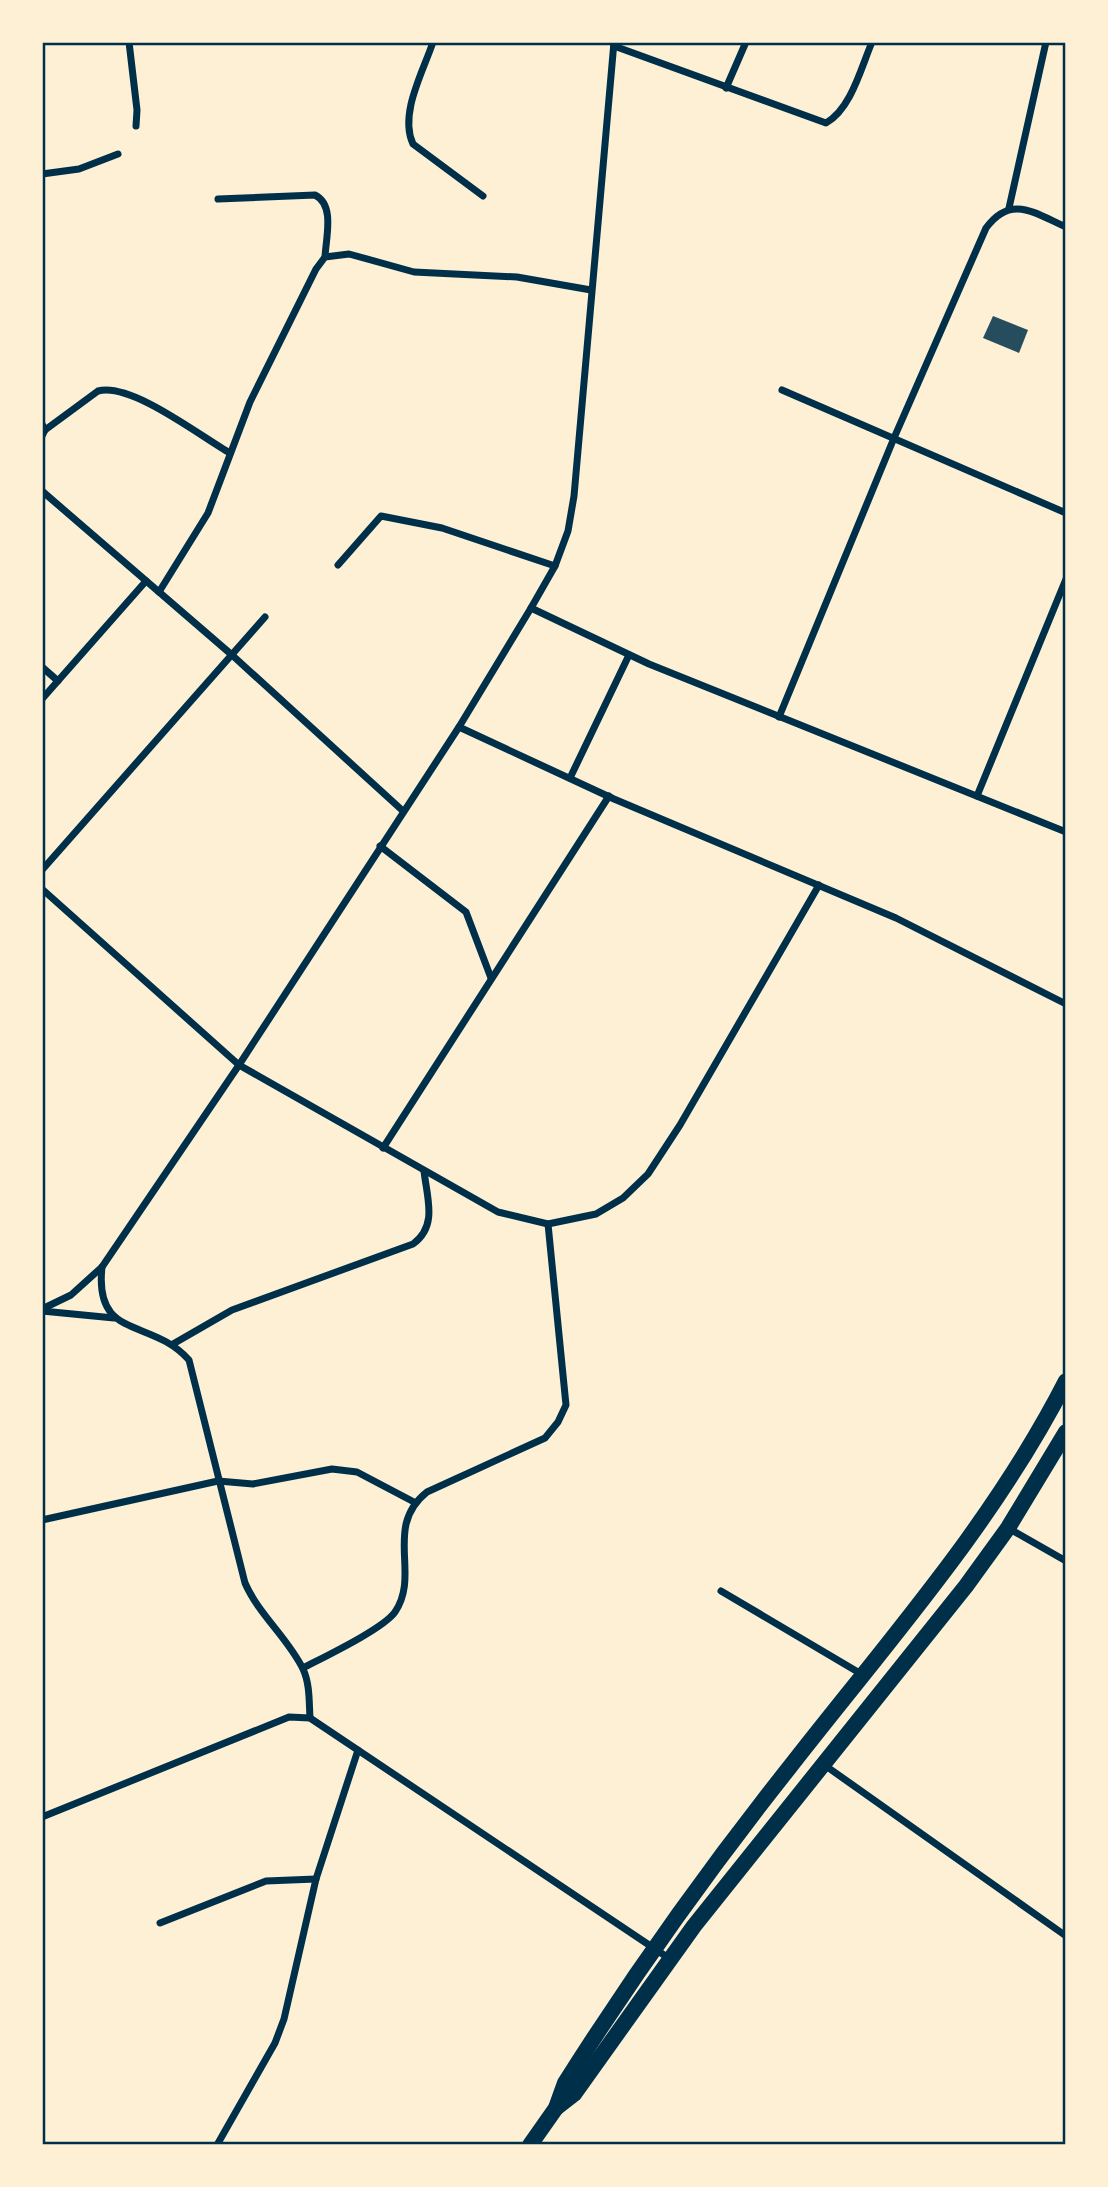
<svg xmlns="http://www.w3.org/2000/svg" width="1108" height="2187" font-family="'Fira Sans',sans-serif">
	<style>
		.building { fill: #264d5e }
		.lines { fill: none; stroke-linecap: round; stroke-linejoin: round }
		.minor { stroke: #003049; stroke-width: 7 }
		.trunk { stroke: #003049; stroke-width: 16 }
		.neatline { fill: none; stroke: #003049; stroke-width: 2.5 }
	</style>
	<rect width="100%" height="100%" fill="#fdf0d5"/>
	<!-- building -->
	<polygon class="building" points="993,316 1028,330 1019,353 983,338"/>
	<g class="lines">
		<!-- minor -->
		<g class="minor">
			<polyline points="129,42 137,110 136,126"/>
			<path d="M433,42c-10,30 -34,72 -20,102l70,52"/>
			<path d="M614,46l212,77c25,-14 35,-55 46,-81"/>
			<polyline points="726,88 746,42"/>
			<polyline points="42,174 79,169 118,154"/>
			<path d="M218,199l97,-4c20,10 11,42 10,62"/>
			<polyline points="1009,208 1046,42"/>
			<polyline points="782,390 1066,513"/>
			<polyline points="42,424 45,430 42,436"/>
			<path d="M45,430l53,-39c33,-9 102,45 132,62"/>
			<polyline points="42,491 232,655 403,811"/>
			<polyline points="338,565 381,516 442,528 555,566"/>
			<polyline points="159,592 208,513 250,402 316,269 325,257 349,254 414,272 517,277 591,290"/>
			<polyline points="531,608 649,664 1066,832"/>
			<polyline points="42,667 58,681"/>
			<polyline points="42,699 146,581"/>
			<path d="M779,717l115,-279 92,-210c25,-34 48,-15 80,-1"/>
			<polyline points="459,727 614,799 896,918 1066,1004"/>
			<polyline points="570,778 629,655"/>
			<polyline points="977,796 1066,579"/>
			<polyline points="380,846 466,912 491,978"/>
			<polyline points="42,870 265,617"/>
			<polyline points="42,889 239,1065 498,1212 548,1224 596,1214 623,1198 648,1174 680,1125 819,885"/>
			<polyline points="383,1148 609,796"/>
			<path d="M102,1267c-8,74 49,50 87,93l56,223c14,32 43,55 58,86 7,15 6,33 7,49"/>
			<polyline points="42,1309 71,1295 102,1267 239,1065 459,727 531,608 555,566 568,531 574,496 614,42"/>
			<polyline points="42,1311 114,1318"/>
			<path d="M173,1344l59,-34 181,-66c25,-18 14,-46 11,-73"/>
			<polyline points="42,1520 218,1481 253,1484 332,1469 357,1472 414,1502"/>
			<polyline points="1008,1528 1066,1561"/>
			<polyline points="721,1591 863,1675"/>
			<path d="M303,1668c21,-11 80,-39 92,-56 26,-38 -12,-85 32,-120l118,-54 13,-16 8,-17 -18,-181"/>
			<polyline points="823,1764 1066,1936"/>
			<polyline points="42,1817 289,1717 310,1718 670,1959"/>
			<polyline points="160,1923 266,1881 316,1879"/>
			<polyline points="217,2145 275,2043 284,2019 316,1879 358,1750"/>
		</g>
		<!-- trunk -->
		<g class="trunk">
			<polyline points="556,2108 574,2094 694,1926 966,1586 1008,1528 1066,1432"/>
			<path d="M530,2145l26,-37 9,-25c69,-109 144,-214 224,-315 98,-126 204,-244 277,-387"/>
		</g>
	</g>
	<!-- border -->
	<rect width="1108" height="2187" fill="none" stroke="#fdf0d5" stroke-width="88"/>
	<rect x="44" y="44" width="1020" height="2099" class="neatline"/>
</svg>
